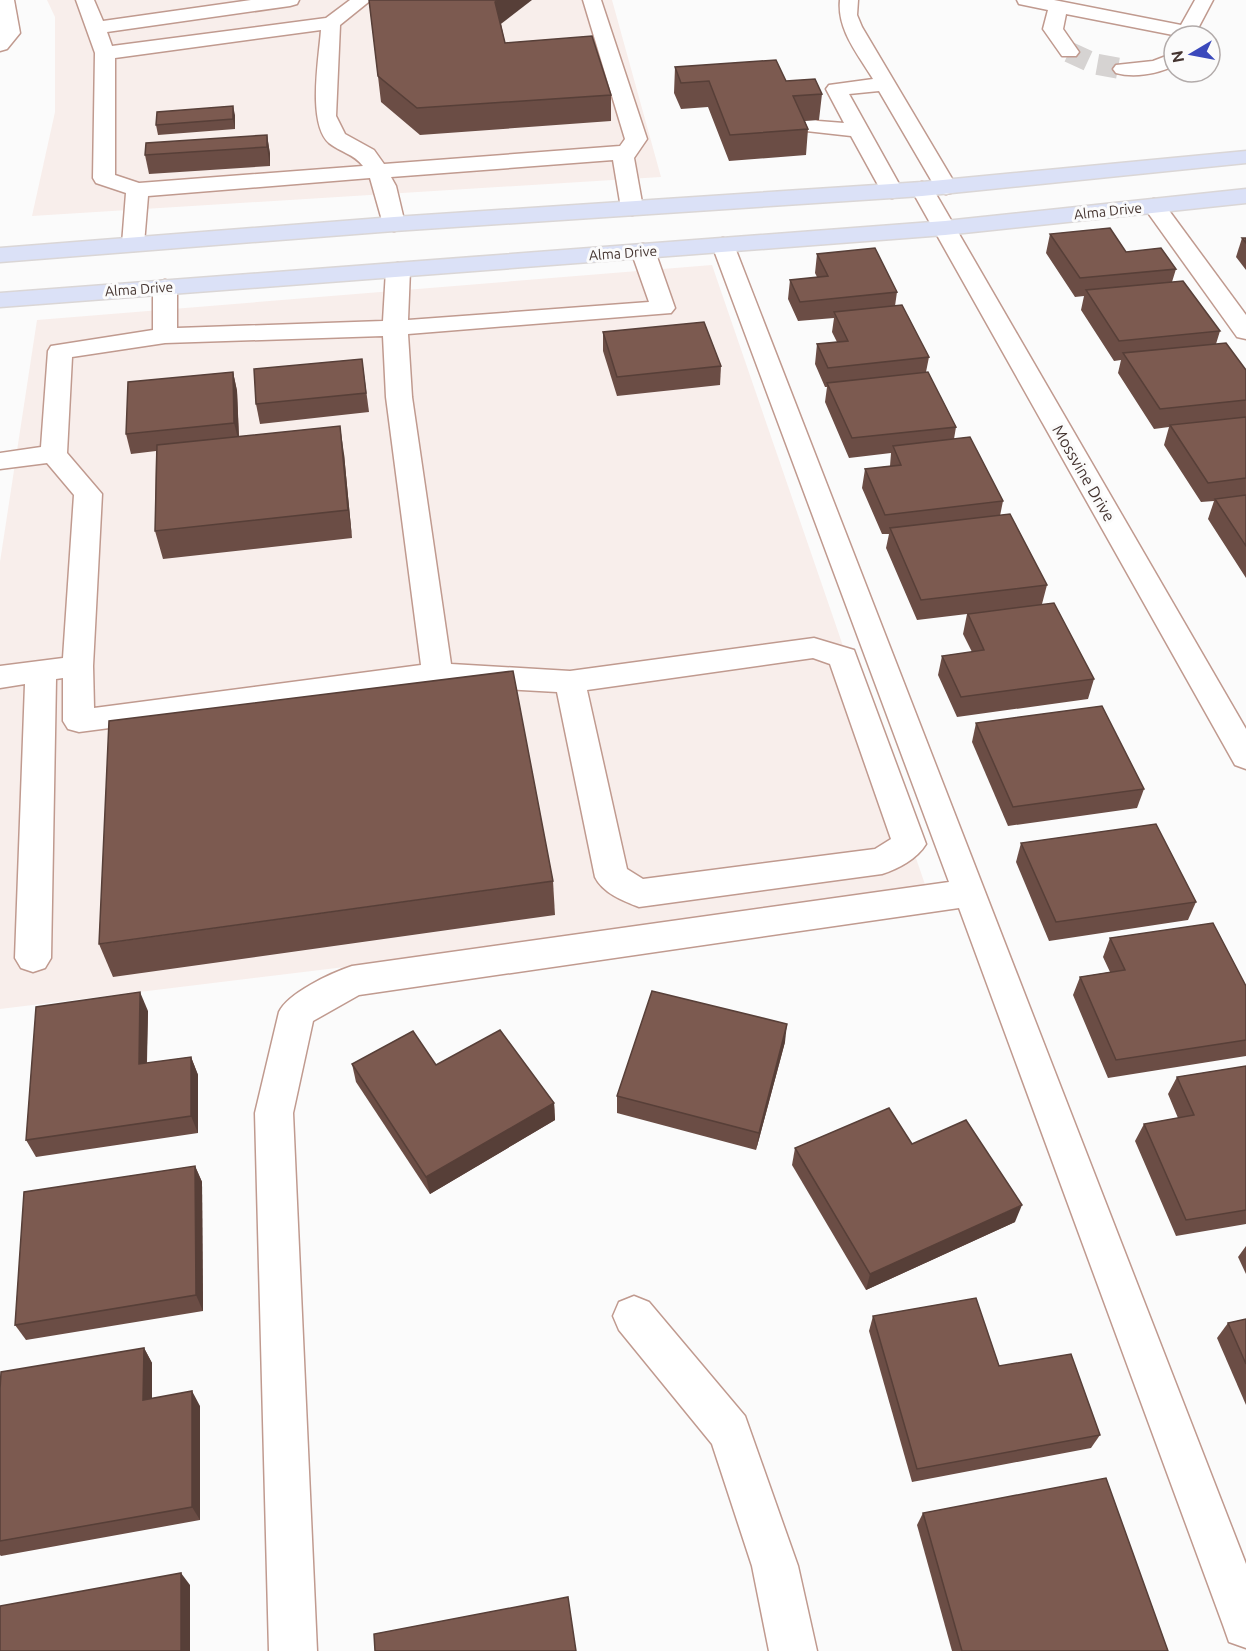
<svg xmlns="http://www.w3.org/2000/svg" width="1246" height="1651" font-family="Ubuntu,sans-serif">
	<style>
		.built { fill: #f8eeeb }
		.lines { fill: none; stroke-linecap: round; stroke-linejoin: round }
		.minor-tunnel { stroke: #d6d3d2; stroke-width: 21; stroke-dasharray: 21 10; stroke-linecap: butt }
		.minor-casing { stroke: #c09a8f; stroke-width: 3 }
		.major-casing { stroke: #dad6d6; stroke-width: 3 }
		.minor { fill: #fff; fill-rule: evenodd }
		.major { fill: #dbe1f7; fill-rule: evenodd }
		.wall { fill: #6b4d45 }
		.shaded-wall { fill: #573f38 }
		.building { fill: #7c5a50; stroke: #573f38; stroke-width: 1.5 }
		.labels { text-anchor: middle; dominant-baseline: central; stroke-width: 6; stroke-linejoin: round; paint-order: stroke }
		.far-street-label { font-size: 14px; fill: #443430; stroke: #fbfbfb }
		.street-label { font-size: 16px; fill: #443430; stroke: #fbfbfb }
	</style>
	<rect width="100%" height="100%" fill="#fbfbfb"/>
	<!-- built -->
	<g class="built">
		<polygon points="47,0 612,0 661,177 32,216 55,112 55,17"/>
		<polygon points="712,265 929,896 0,1009 0,562 37,320"/>
	</g>
	<g class="lines">
		<!-- minor-tunnel -->
		<polyline class="minor-tunnel" points="1069,52 1095,64 1123,69"/>
		<defs>
			<g id="minor">
				<polygon points="0,0 14,0 20,33 7,49 0,51"/>
				<path d="M76,0h18l9,21 148,-21h48l-2,4 -7,2 -183,26 5,14 214,-28 24,-18h21l-31,25 -4,91 9,18 29,16 10,14 236,-18 5,-7 -42,-139h18l46,139 -13,19 9,50 -3,5 -8,2 -8,-2 -3,-5 -8,-48 -222,17 5,9 9,38 -3,5 -8,2 -8,-2 -3,-5 -13,-46 -222,18 -4,48 -3,5 -8,2 -8,-2 -3,-5 4,-51 -30,-10 -3,-5 2,-125zM321,30c-2,28 -14,93 8,113 11,9 25,11 34,23l-224,17 -24,-8v-117z"/>
				<path d="M840,0h18l-1,15 5,12 95,160 -3,5 -8,2 -8,-2 -59,-101 -30,3 54,97 -3,5 -8,2 -8,-2 -33,-60 -45,-5 -13,-10 3,-4 7,-2 15,6 26,2 -18,-34 3,-4 44,-6c-15,-25 -36,-49 -33,-79z"/>
				<polygon points="1017,0 1054,0 1181,25 1195,0 1213,0 1194,36 1178,36 1066,14 1063,29 1079,52 1076,56 1062,56 1043,29 1048,10 1019,4"/>
				<path d="M1174,53v13c-17,8 -40,12 -58,7l-3,-4 3,-4 37,-4z"/>
				<polygon points="922,182 930,184 933,189 1246,729 1246,769 1235,765 911,189 914,184"/>
				<polygon points="1154,199 1162,201 1246,315 1246,339 1237,337 1143,206 1146,201"/>
				<path d="M723,238l8,2 3,5 512,1319v84l-17,-6 -6,-17 -264,-717 -600,87 -46,26 -20,92 24,538h-48l-14,-538 24,-101c9,-19 52,-39 73,-46l597,-84 -237,-637 3,-5z"/>
				<path d="M643,244l8,2 4,5 20,57 -4,5 -263,21 4,63 39,267 119,7 244,-33 40,12 72,194c-9,15 -28,25 -44,30l-243,33c-16,-6 -36,-14 -44,-30l-38,-185 -120,-7 -358,47 -11,-3 -5,-8v-43l-7,1 -5,279 -6,10 -12,4 -12,-4 -6,-10 10,-274 -25,4v-22l63,-8 11,-163 -27,-32 -47,6v-16l41,-6 7,-96 3,-5 102,-16v-43l4,-5 8,-2 8,2 4,5v41l206,-7 3,-51 4,-5 8,-2 8,2 4,5 -2,50 241,-18 -18,-51 4,-5zM383,336l3,61 35,268 -327,43 -1,-42 9,-172 -35,-41 5,-96 93,-14zM813,658l17,6 61,175 -16,10 -232,30 -16,-10 -40,-179z"/>
				<polygon points="634,1296 649,1302 745,1416 798,1566 817,1651 769,1651 752,1566 712,1444 619,1330 613,1316 619,1302"/>
			</g>
			<g id="major">
				<polygon points="1246,151 1246,163 922,196 394,231 0,262 0,248 394,217 922,182"/>
				<polygon points="1246,189 1246,203 945,235 0,307 0,293 945,221"/>
			</g>
		</defs>
		<!-- minor casing -->
		<use href="#minor" class="minor-casing"/>
		<!-- major casing -->
		<use href="#major" class="major-casing"/>
		<!-- minor -->
		<use href="#minor" class="minor"/>
		<!-- major -->
		<use href="#major" class="major"/>
	</g>
	<!-- wall -->
	<g class="wall">
		<polygon points="369,0 501,24 505,43 611,95 611,121 420,135 381,102"/>
		<polygon points="675,67 786,81 822,94 819,120 805,121 808,129 806,155 729,161 708,107 681,109 674,93"/>
		<polygon points="235,115 235,129 158,135 156,125"/>
		<polygon points="267,135 270,154 270,166 149,174 145,155"/>
		<polygon points="1050,234 1126,252 1176,269 1172,282 1220,331 1216,344 1246,370 1246,578 1208,519 1214,501 1201,502 1164,445 1169,427 1154,429 1118,373 1121,360 1114,361 1081,310 1084,296 1075,297 1046,253"/>
		<polygon points="1242,238 1246,238 1246,270 1236,257"/>
		<polygon points="817,254 897,292 895,306 929,357 926,372 956,427 954,439 1003,501 1000,516 1047,585 1042,604 1094,679 1088,699 957,717 938,675 942,656 972,652 963,634 967,614 917,620 886,548 889,534 882,534 862,488 865,469 890,466 891,453 849,458 825,402 827,387 825,387 815,364 817,344 837,342 832,332 834,318 798,321 788,299 790,280 817,277 815,273"/>
		<polygon points="603,332 721,366 720,385 617,396 603,351"/>
		<polygon points="362,359 369,412 260,424 256,404"/>
		<polygon points="233,372 237,391 239,436 344,454 352,538 163,559 155,531 156,451 131,454 126,434"/>
		<polygon points="976,723 1144,789 1137,808 1008,826 972,742"/>
		<polygon points="1021,843 1196,902 1188,920 1049,941 1016,862"/>
		<polygon points="553,881 555,915 113,977 99,944"/>
		<polygon points="1110,938 1246,986 1246,1056 1108,1078 1073,995 1080,977 1110,972 1103,957"/>
		<polygon points="148,1011 147,1063 191,1057 198,1075 198,1133 36,1157 26,1140"/>
		<polygon points="785,1042 756,1150 617,1113 617,1096"/>
		<polygon points="352,1064 436,1065 554,1103 555,1120 430,1194 356,1082"/>
		<polygon points="1246,1066 1246,1224 1176,1236 1135,1141 1144,1124 1178,1118 1168,1094 1177,1077"/>
		<polygon points="912,1144 1015,1222 866,1290 792,1165 795,1148"/>
		<polygon points="195,1166 202,1182 203,1311 26,1340 15,1325"/>
		<polygon points="1246,1246 1246,1274 1238,1257"/>
		<polygon points="873,1316 1100,1435 1091,1448 912,1482 869,1331"/>
		<polygon points="1246,1319 1246,1405 1217,1338 1228,1323"/>
		<polygon points="144,1348 152,1363 152,1398 200,1406 200,1520 1,1556 0,1555 0,1390"/>
		<polygon points="923,1513 1168,1651 952,1651 917,1525"/>
	</g>
	<!-- shaded-wall -->
	<g class="shaded-wall">
		<polygon points="498,0 532,0 497,27 495,2"/>
		<polygon points="233,106 235,115 235,129 233,119"/>
		<polygon points="267,135 270,154 270,166 267,147"/>
		<polygon points="233,372 237,391 239,442 234,423"/>
		<polygon points="340,426 344,454 352,538 348,510"/>
		<polygon points="140,992 148,1011 146,1082 139,1064"/>
		<polygon points="787,1024 785,1042 756,1150 759,1133"/>
		<polygon points="191,1057 198,1075 198,1133 191,1116"/>
		<polygon points="554,1103 555,1120 430,1194 426,1177"/>
		<polygon points="195,1166 202,1182 203,1311 196,1295"/>
		<polygon points="1022,1205 1015,1222 866,1290 870,1274"/>
		<polygon points="144,1348 152,1363 152,1414 143,1400"/>
		<polygon points="192,1391 200,1406 200,1520 192,1507"/>
		<polygon points="181,1573 190,1585 190,1651 181,1651"/>
	</g>
	<!-- building -->
	<g class="building">
		<polygon points="369,0 498,0 495,2 505,43 592,36 611,95 417,108 378,76"/>
		<polygon points="776,60 786,81 815,79 822,94 793,96 808,129 730,135 709,81 681,83 675,67"/>
		<polygon points="233,106 233,119 156,125 157,112"/>
		<polygon points="267,135 267,147 145,155 146,143"/>
		<polygon points="1110,228 1126,252 1161,248 1176,269 1080,278 1050,234"/>
		<polygon points="1242,238 1246,238 1246,243"/>
		<polygon points="875,248 897,292 800,302 790,280 828,276 817,254"/>
		<polygon points="1183,281 1220,331 1119,341 1086,290"/>
		<polygon points="902,305 929,357 828,368 817,344 848,341 834,312"/>
		<polygon points="704,322 721,366 617,377 603,332"/>
		<polygon points="1226,343 1246,370 1246,400 1160,409 1123,353"/>
		<polygon points="362,359 366,393 256,404 254,369"/>
		<polygon points="233,372 234,423 126,434 128,382"/>
		<polygon points="928,372 956,427 852,438 827,383"/>
		<polygon points="1246,417 1246,478 1208,483 1170,425"/>
		<polygon points="340,426 348,510 155,531 157,445"/>
		<polygon points="970,437 1003,501 885,515 865,469 901,465 893,446"/>
		<polygon points="1246,495 1246,546 1215,499"/>
		<polygon points="1010,514 1047,585 921,600 890,528"/>
		<polygon points="1054,603 1094,679 961,697 942,656 984,650 968,614"/>
		<polygon points="513,671 553,881 99,944 109,721"/>
		<polygon points="1102,706 1144,789 1013,807 976,723"/>
		<polygon points="1156,824 1196,902 1056,922 1021,843"/>
		<polygon points="1213,923 1246,986 1246,1040 1116,1060 1080,977 1125,970 1110,938"/>
		<polygon points="652,991 787,1024 759,1133 617,1096"/>
		<polygon points="140,992 139,1064 191,1057 191,1116 26,1140 36,1007"/>
		<polygon points="500,1030 554,1103 426,1177 352,1064 413,1031 436,1065"/>
		<polygon points="1246,1066 1246,1210 1186,1220 1144,1124 1194,1115 1177,1077"/>
		<polygon points="889,1108 912,1144 966,1120 1022,1205 870,1274 795,1148"/>
		<polygon points="195,1166 196,1295 15,1325 24,1192"/>
		<polygon points="976,1298 999,1366 1071,1354 1100,1435 917,1469 873,1316"/>
		<polygon points="1246,1319 1246,1364 1228,1323"/>
		<polygon points="144,1348 143,1400 192,1391 192,1507 0,1541 0,1390 1,1372"/>
		<polygon points="1106,1478 1168,1651 962,1651 923,1513"/>
		<polygon points="181,1573 181,1651 0,1651 0,1606"/>
		<polygon points="568,1597 576,1651 375,1651 374,1634"/>
	</g>
	<g class="labels">
		<!-- far-street labels -->
		<g class="far-street-label">
			<text transform="translate(1108 211) rotate(-6)">Alma Drive</text>
			<text transform="translate(623 253) rotate(-4)">Alma Drive</text>
			<text transform="translate(139 289) rotate(-4)">Alma Drive</text>
		</g>
		<!-- street labels -->
		<g class="street-label">
			<text transform="translate(1084 473) rotate(60)">Mossvine Drive</text>
		</g>
	</g>
	<!-- north arrow -->
	<g transform="translate(1192 54) rotate(260)"><circle r="28" fill="#fbfbfb" stroke="#b2abaa" stroke-width="1.5"/>
	<path d="M0-4.5L10 22L0 15L-10 22Z" fill="#3b49bc"/>
	<text y="-9" font-size="16" font-weight="bold" text-anchor="middle" fill="#443430">N</text>
	</g>
</svg>
